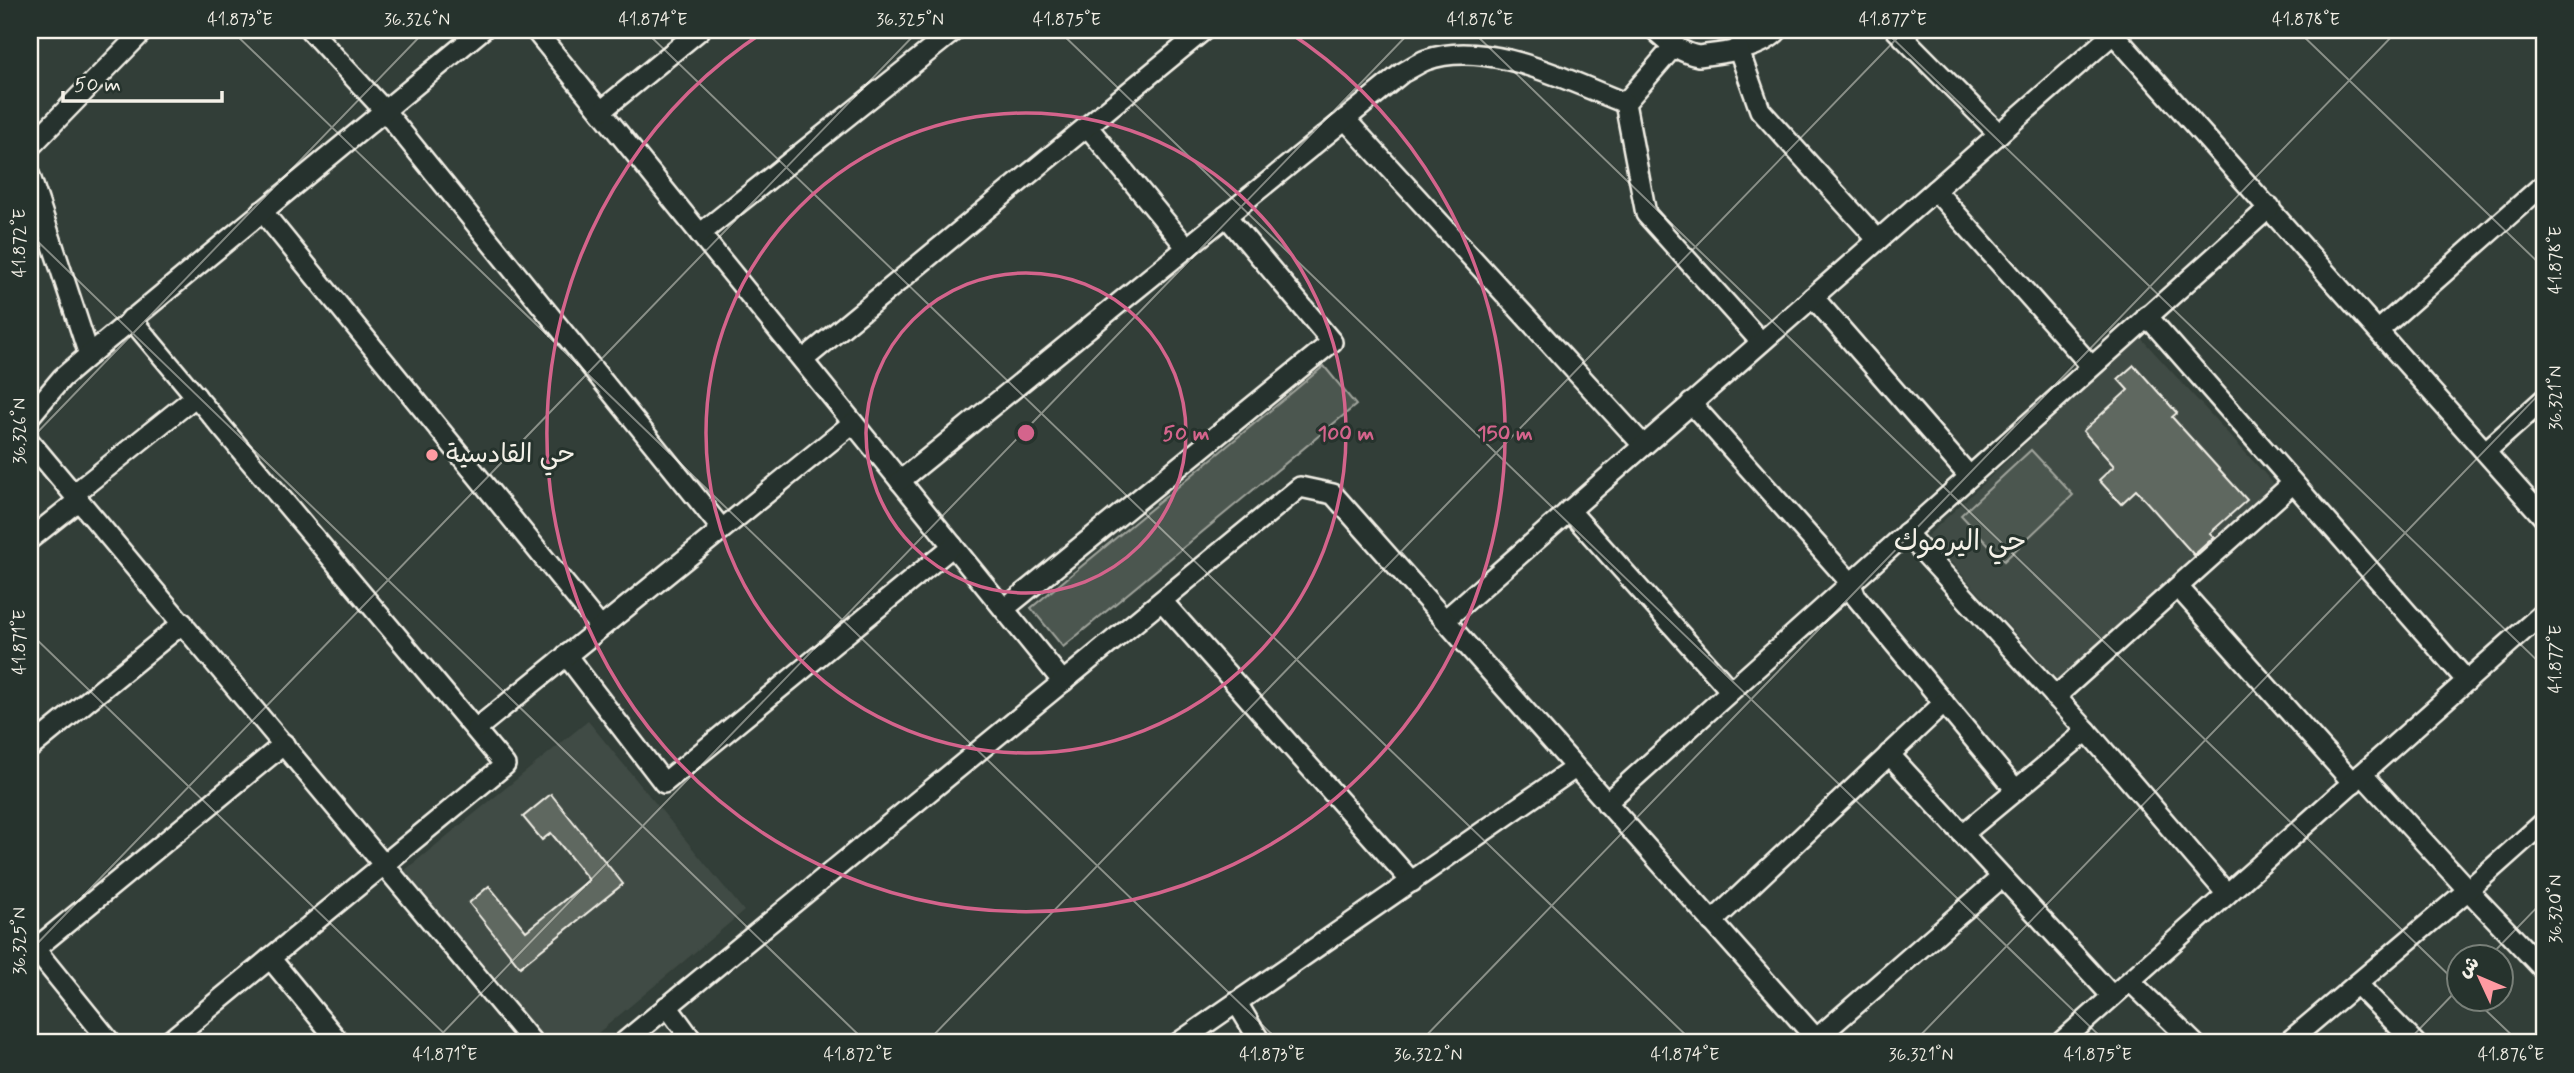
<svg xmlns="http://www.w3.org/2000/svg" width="2574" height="1073" font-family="Mynerve,'Playpen Sans Arabic',sans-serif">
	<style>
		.built { fill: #404b44 }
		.green { fill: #4c564f; stroke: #a0a49c; stroke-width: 2 }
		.building { fill: #5f6861; stroke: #f4f1e8; stroke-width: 2 }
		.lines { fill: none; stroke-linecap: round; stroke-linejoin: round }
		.street-casing { stroke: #f4f1e8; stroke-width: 24 }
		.street { stroke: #26332d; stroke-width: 19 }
		.ticks { fill: none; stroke: #f4f1e8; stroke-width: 2; stroke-opacity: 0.45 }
		.ring { fill: none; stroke: #d4648c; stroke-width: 3.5 }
		.poi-dot { fill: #ff9aa2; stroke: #26332d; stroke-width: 2.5 }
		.labels { text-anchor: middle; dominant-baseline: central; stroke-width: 6; stroke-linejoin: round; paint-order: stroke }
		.poi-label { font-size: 26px; fill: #f4f1e8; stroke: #26332d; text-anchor: start }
		.neighbourhood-label { font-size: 28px; fill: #f4f1e8; stroke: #26332d }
		.centre { fill: #d4648c; stroke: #26332d; stroke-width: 3.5 }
		.ring-label { font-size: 21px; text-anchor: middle; font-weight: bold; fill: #d4648c; stroke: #26332d; stroke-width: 6; stroke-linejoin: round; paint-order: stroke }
		.neatline { fill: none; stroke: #f4f1e8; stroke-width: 2.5 }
		.ticks-label { font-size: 18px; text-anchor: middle; fill: #f4f1e8 }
	</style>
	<rect width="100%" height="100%" fill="#323e38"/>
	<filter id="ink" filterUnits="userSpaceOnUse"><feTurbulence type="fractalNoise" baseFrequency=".0143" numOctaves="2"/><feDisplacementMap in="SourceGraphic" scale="14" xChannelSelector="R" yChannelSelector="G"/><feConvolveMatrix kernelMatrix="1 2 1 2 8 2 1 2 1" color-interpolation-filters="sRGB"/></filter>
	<g filter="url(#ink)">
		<!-- built -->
		<g class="built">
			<polygon points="2140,337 2274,484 2058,680 1927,536"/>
			<polygon points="588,721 744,911 586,1043 542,1043 404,871"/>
		</g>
		<!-- green -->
		<g class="green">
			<polygon points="1324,366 1356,405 1063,647 1031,608"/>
			<polygon points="2031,450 2073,495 2004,561 1961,515"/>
		</g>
		<!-- building -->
		<g class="building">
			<polygon points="2134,365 2177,413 2172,417 2247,500 2210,533 2214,537 2194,555 2136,490 2121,504 2099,480 2114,466 2083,431 2128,390 2118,379"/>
			<polygon points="551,794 623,884 520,967 469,903 489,886 526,931 589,880 551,833 542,840 523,817"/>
		</g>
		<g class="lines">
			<defs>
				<g id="street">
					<polyline points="310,30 384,110 721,528"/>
					<polyline points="535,30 1063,682"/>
					<path d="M1655,30c11,11 27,23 43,26 24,-3 63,-6 80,-26"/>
					<polyline points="1896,30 1999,134"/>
					<polyline points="2110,30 2544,518"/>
					<polyline points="1675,45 1625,103 1646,214 1761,342"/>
					<polyline points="1738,48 1760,110 1878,240"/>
					<polyline points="601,111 700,30"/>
					<polyline points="1345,119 1643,445"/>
					<polyline points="1087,126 1187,248"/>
					<polyline points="30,147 144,30"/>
					<polyline points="30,176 89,355"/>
					<polyline points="1935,190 2091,366"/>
					<polyline points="262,211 600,627"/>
					<polyline points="700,234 955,30"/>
					<polyline points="1813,297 1969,476"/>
					<polyline points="2147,316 2467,681"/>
					<polyline points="131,319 505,765 167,1043"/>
					<polyline points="2379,330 2544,184"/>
					<polyline points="803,360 1204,30"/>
					<polyline points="1691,403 1850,582 1856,597 2016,790"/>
					<polyline points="30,416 62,378 89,355 482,30"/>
					<polyline points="30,442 533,1043"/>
					<polyline points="2486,451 2544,399"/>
					<path d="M900,481l502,-408c8,-4 16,-10 24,-13 61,-22 142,21 199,43"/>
					<polyline points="74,494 196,396"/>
					<polyline points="1569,510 1730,690"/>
					<polyline points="1906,533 2087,731 2227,894"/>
					<polyline points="30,539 79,500"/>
					<polyline points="2178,587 2353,783"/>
					<polyline points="1162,601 1412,882"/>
					<polyline points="1004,609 1332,342 1226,216"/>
					<polyline points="1446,619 2114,33"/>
					<polyline points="566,655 664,783 953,546"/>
					<polyline points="2055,697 2292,484"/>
					<polyline points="476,729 853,423"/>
					<polyline points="30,748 183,623"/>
					<polyline points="1889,754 2112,996"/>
					<polyline points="2362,774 2468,890 2544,970"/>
					<polyline points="1606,803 2270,207"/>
					<polyline points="1963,834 2087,731"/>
					<polyline points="1712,922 1944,703"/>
					<polyline points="30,943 111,1043"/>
					<polyline points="35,949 284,744"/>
					<polyline points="270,958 340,1043"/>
					<polyline points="2130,981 2194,1043"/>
					<polyline points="2357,984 2415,1043"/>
					<polyline points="1237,1003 1261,1043"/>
					<polyline points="667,1006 694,1043"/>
					<polyline points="1816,1039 2002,877"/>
					<polyline points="623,1043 1300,487 1333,494 1820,1043"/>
					<polyline points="1178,1043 1575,768"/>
					<polyline points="2060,1043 2544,612"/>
					<polyline points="2287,1043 2468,890 2544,822"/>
				</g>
			</defs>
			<!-- street casing -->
			<use href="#street" class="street-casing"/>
			<!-- street -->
			<use href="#street" class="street"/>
		</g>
	</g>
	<!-- ticks -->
	<path class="ticks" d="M231,30l1050,1013M644,30l1050,1013M1058,30l1049,1013M1471,30l987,954M1884,30l660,637M2297,30l247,238M30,234l837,809M30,440l396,-410M30,633l424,410M30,951l889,-921M2488,958l56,-58M2475,1000l45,43M30,1032l11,11M433,1043l979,-1013M926,1043l979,-1013M1419,1043l979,-1013M1913,1043l631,-654M2406,1043l52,-54"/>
	<!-- distance rings -->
	<g class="ring">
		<circle cx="1026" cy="433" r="160"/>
		<circle cx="1026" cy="433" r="320"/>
		<path d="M1287 31A479 479 0 1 1 765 31"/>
	</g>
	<!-- markers -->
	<circle class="poi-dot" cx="432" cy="455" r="7"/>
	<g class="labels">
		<!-- poi labels -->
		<g class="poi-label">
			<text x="446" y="455">حي القادسية</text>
		</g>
		<!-- neighbourhood labels -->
		<g class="neighbourhood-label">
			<text x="1960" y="542">حي اليرموك</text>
		</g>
	</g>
	<circle cx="1026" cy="433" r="10" class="centre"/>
	<g class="ring-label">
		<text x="1186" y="440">50 m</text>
		<text x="1346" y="440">100 m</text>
		<text x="1505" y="440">150 m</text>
	</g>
	<!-- margin -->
	<rect width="2574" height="1073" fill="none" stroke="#26332d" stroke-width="77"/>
	<!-- north arrow -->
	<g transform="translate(2480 978) rotate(314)"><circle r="33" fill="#26332d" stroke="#787f78" stroke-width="2"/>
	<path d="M0-5L12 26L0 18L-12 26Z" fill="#ff9aa2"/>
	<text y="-10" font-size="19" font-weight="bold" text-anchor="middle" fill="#f4f1e8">ش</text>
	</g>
	<!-- scale -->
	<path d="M63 91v10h159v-10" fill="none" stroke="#f4f1e8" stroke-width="3.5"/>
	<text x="74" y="91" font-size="21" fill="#f4f1e8" stroke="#26332d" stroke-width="5" paint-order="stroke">50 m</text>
	<rect x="38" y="38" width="2498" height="996" class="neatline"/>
	<g class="ticks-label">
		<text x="240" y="25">41.873°E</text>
		<text x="417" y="25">36.326°N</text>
		<text x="653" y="25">41.874°E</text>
		<text x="910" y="25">36.325°N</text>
		<text x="1067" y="25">41.875°E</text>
		<text x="1480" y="25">41.876°E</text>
		<text x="1893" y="25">41.877°E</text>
		<text x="2306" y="25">41.878°E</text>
		<text transform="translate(19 243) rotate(-90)" y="6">41.872°E</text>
		<text transform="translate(2555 260) rotate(-90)" y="6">41.878°E</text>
		<text transform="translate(2555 398) rotate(-90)" y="6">36.321°N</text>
		<text transform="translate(19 431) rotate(-90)" y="6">36.326°N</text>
		<text transform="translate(19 642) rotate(-90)" y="6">41.871°E</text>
		<text transform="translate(2555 659) rotate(-90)" y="6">41.877°E</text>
		<text transform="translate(2555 909) rotate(-90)" y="6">36.320°N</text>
		<text transform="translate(19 941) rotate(-90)" y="6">36.325°N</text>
		<text x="445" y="1060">41.871°E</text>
		<text x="858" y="1060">41.872°E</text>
		<text x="1272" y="1060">41.873°E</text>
		<text x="1428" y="1060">36.322°N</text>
		<text x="1685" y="1060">41.874°E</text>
		<text x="1921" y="1060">36.321°N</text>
		<text x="2098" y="1060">41.875°E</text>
		<text x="2511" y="1060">41.876°E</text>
	</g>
</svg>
